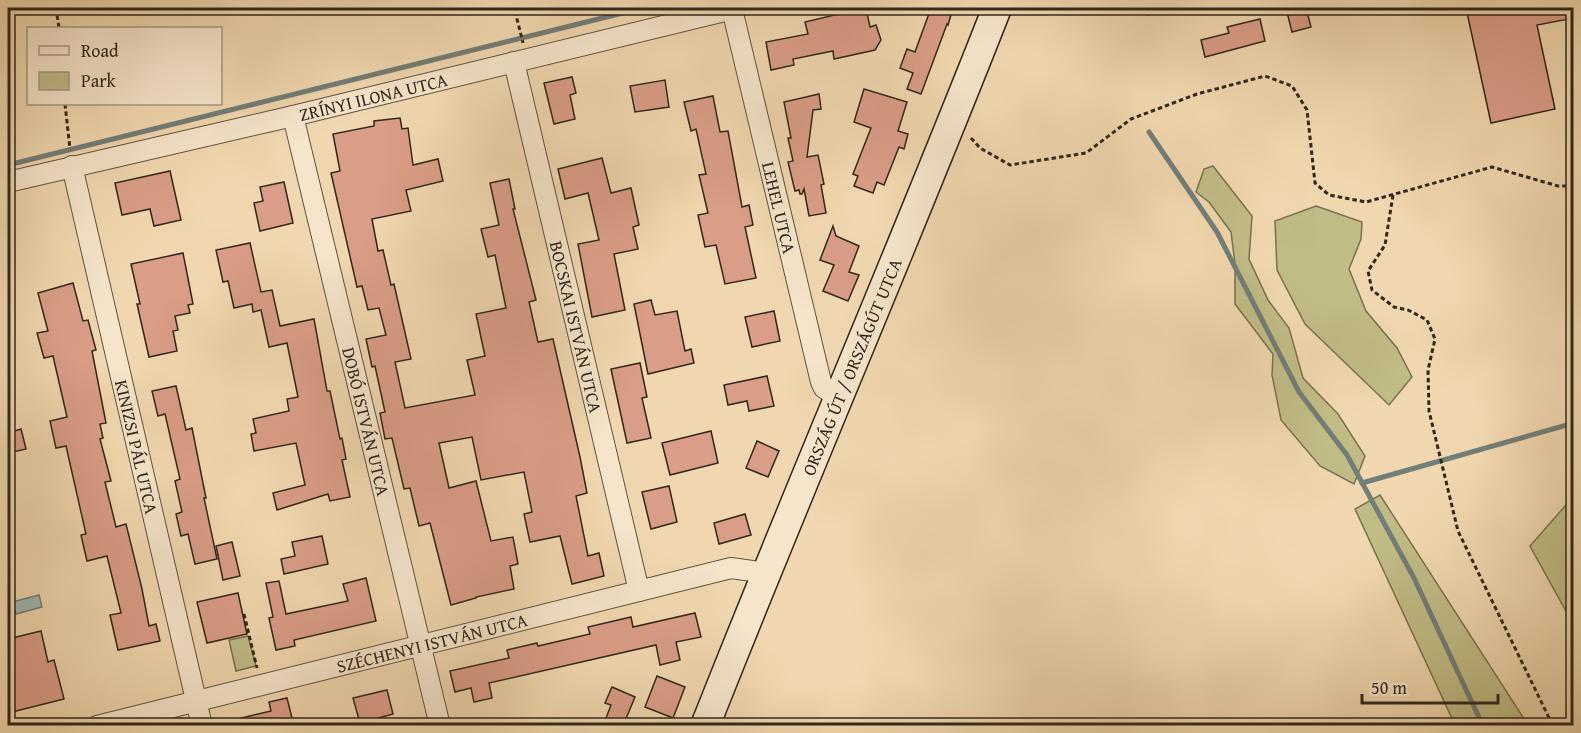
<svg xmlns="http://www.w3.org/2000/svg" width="1581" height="733" font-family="'Gentium Book Plus',serif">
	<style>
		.green { fill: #c1bc86; stroke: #787251; stroke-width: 1.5 }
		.water { fill: #9eb7b5; stroke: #727e78; stroke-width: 1.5 }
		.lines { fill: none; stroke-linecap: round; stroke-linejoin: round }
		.stream { stroke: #727e78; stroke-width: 5 }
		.building { fill: #da9d87; stroke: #30281c; stroke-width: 1.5 }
		.street-casing { stroke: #605441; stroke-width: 22 }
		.secondary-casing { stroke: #30281c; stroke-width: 31 }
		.path { stroke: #30281c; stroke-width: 3; stroke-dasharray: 4.5 3; stroke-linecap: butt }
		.street { stroke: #f6e5cb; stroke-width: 20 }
		.secondary { stroke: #f6e5cb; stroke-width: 28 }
		.labels { text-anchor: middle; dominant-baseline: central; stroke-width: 4.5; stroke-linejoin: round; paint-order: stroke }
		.street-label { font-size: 18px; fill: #30281c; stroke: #f6e5cb }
	</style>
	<rect width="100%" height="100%" fill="#f1d7af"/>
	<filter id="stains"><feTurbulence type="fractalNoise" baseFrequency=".00333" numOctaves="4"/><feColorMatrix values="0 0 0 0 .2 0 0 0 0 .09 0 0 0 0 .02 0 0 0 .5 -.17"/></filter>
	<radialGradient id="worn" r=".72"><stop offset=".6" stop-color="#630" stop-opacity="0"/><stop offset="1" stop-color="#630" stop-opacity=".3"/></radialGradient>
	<!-- green -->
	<g class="green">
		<polygon points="1213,166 1252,216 1249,259 1268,300 1289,328 1303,378 1338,414 1365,456 1354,484 1320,466 1281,420 1272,375 1273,354 1235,304 1235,264 1231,232 1209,202 1196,192 1204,169"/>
		<polygon points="1316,206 1362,222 1361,239 1349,269 1366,311 1397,348 1412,377 1389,405 1305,324 1277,270 1275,221"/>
		<polygon points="1380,495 1528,725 1455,725 1355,509"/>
		<polygon points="1573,497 1573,624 1530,546"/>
		<polygon points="248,636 256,666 236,671 229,640"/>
	</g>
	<!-- water -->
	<polygon class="water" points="39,595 42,607 16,614 12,602"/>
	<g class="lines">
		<!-- stream -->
		<g class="stream">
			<polyline points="1149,132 1217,232 1299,392 1347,455 1414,578 1483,726"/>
			<polyline points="8,165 643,8"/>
			<polyline points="1362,483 1574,423"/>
		</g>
	</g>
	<!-- building -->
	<g class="building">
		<polygon points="855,8 866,8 870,27 876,25 881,40 875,50 834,59 833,51 793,59 794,65 771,70 766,42 808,34 805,22 843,13 842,10"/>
		<polygon points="931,8 953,8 948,25 947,24 921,94 907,89 913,73 900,68 907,49 915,52"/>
		<polygon points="1286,8 1306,8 1311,27 1292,32"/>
		<polygon points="1466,8 1574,8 1574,18 1537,25 1555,109 1491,123"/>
		<polygon points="1260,19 1265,41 1205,57 1201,40 1229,33 1227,27"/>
		<polygon points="572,77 576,93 570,95 575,119 554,124 544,83"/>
		<polygon points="665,80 669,107 635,112 630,86"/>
		<polygon points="864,89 907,102 898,131 908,134 904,149 899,147 884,185 877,182 873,193 854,186 858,176 853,174 871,128 854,122"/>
		<polygon points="819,94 821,109 813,110 807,157 818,155 824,184 821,185 826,213 809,216 804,189 802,194 800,194 799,190 795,191 788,162 793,161 788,138 791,138 784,102"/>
		<polygon points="713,96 720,132 728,131 742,207 749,205 753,225 745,227 756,278 725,284 716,245 705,247 698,215 708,213 699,175 706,174 696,129 691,131 684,102"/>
		<polygon points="400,118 402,129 408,128 413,165 438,159 443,181 406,190 411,211 372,219 378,251 383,250 391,285 394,284 411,359 395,362 405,408 475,395 467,360 485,356 476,314 506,308 495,255 488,257 481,229 499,225 490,183 509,179 515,209 513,209 536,300 529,302 538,342 553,339 580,457 587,493 576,496 588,556 599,553 604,576 572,584 560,536 530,542 524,514 532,512 524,472 481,480 472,437 439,443 449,488 476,481 491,541 513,537 518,564 510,566 514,589 476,597 476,598 451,605 430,523 419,526 410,488 404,489 392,438 385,439 380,413 385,412 375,366 372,367 366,339 386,335 379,308 368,310 362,286 357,287 331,173 340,171 333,134 374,126 374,121"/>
		<polygon points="602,158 611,193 631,188 639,225 633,227 638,249 614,254 625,310 592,317 578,244 599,240 588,193 565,199 558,169"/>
		<polygon points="170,171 181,220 154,226 150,209 122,215 115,183"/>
		<polygon points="284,182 293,223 260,231 254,203 263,201 260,187"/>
		<polygon points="833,226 836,236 859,246 849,272 859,275 848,301 823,291 834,265 820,260"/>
		<polygon points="250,243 261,292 272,290 280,326 314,319 327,391 330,391 340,439 342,438 346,459 342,460 350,497 330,501 328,494 277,510 273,493 305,485 296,443 254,451 251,434 256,433 253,419 289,411 287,399 298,397 287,343 269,347 261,310 253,312 252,304 234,308 228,281 223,282 216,250"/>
		<polygon points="183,253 193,304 188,305 190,313 175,316 178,330 173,331 177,351 149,357 137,304 140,304 131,264"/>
		<polygon points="73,283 83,321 88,320 96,350 92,351 106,423 100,424 103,438 100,439 111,481 105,482 116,527 126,524 142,589 149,626 156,624 160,641 118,650 110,615 121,613 107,556 87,561 81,535 86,534 66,446 56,448 50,421 67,417 53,356 44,358 37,333 48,331 38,293"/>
		<polygon points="651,300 655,315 677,311 685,351 691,349 694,363 648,374 634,304"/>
		<polygon points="774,311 780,341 752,347 745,317"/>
		<polygon points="640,363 647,397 642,398 651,438 627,443 611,369"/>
		<polygon points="767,376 774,406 749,411 747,401 728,405 724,385"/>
		<polygon points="176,386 186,430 192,428 206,498 204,498 217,559 195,564 188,534 181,536 176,514 182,512 175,481 180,479 165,414 158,416 152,391"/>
		<polygon points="21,429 26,449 8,453 8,433"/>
		<polygon points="711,431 718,463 670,475 662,443"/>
		<polygon points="757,441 779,451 768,477 746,468"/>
		<polygon points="669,486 677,522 651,529 642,492"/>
		<polygon points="745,514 751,535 719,544 714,523"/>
		<polygon points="322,536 328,564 284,574 281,559 295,556 292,542"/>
		<polygon points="232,542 240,576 223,580 216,546"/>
		<polygon points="366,578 376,621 294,640 295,646 276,650 269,618 273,617 266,583 279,581 286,614 348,601 343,584"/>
		<polygon points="238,593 247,634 207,643 197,602"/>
		<polygon points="695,613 701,637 676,642 680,660 660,665 656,645 489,683 492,698 474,702 471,688 455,692 450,671 509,658 507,650 537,643 538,646 590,634 588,627 631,617 633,627"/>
		<polygon points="41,631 48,662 54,660 64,699 8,713 8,639"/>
		<polygon points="657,676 685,687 673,718 645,707"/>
		<polygon points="612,687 635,697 623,726 603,726 611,705 605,703"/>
		<polygon points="387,690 393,714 360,723 353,698"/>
		<polygon points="287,698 293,722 280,726 233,726 233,720 271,711 269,702"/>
	</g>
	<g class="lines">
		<defs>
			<g id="street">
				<path id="s1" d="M732,9l89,373 3,6 14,9"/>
				<path id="s2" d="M514,62l125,529"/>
				<path id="s3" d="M293,116l147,610"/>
				<path id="s4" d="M72,166l130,560"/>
				<path id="s5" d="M8,182l285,-66 444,-108"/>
				<path id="s6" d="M97,726l634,-158 35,5"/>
			</g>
			<g id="secondary">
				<path id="s7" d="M705,726c95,-241 198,-478 292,-718"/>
			</g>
		</defs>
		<!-- street casing -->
		<use href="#street" class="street-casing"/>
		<!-- secondary casing -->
		<use href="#secondary" class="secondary-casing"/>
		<!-- path -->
		<g class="path">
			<polyline points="8,8 9,8"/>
			<polyline points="56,8 59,28"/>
			<polyline points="1125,8 1130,13 1150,14 1177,8"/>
			<polyline points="515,11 523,43"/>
			<polyline points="65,104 70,149"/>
			<polyline points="971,138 980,148 1010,165 1086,153 1131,119 1197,94 1265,76 1292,86 1307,110 1315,183 1329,195 1366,202 1492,167 1558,186 1574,186"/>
			<polyline points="1393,195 1385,245 1368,271 1372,290 1394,307 1408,310 1427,320 1435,339 1428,370 1429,411 1458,531 1553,726"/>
			<polyline points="244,614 257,668"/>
		</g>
		<!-- street -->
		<use href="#street" class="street"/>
		<!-- secondary -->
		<use href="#secondary" class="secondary"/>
	</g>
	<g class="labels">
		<!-- street labels -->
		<g class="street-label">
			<text stroke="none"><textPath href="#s5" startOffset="375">ZRÍNYI ILONA UTCA</textPath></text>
			<text stroke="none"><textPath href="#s1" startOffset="204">LEHEL UTCA</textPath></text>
			<text stroke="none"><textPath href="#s2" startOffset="272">BOCSKAI ISTVÁN UTCA</textPath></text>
			<text stroke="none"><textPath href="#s7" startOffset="388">ORSZÁG ÚT / ORSZÁGÚT UTCA</textPath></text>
			<text stroke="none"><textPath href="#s3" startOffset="314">DOBÓ ISTVÁN UTCA</textPath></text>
			<text stroke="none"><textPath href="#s4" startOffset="288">KINIZSI PÁL UTCA</textPath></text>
			<text stroke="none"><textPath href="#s6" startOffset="345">SZÉCHENYI ISTVÁN UTCA</textPath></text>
		</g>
	</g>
	<!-- margin -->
	<rect width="1581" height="733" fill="none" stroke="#f1d7af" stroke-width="30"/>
	<rect x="9" y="9" width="1563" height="715" fill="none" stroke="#30281c" stroke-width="3"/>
	<rect x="15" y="15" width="1551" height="703" fill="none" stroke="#30281c" stroke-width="1.5"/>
	<!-- legend -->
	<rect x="27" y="27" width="195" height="78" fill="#f6e5cb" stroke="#a79985" stroke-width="1.5"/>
	<rect x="39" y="46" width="30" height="9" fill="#f6e5cb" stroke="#a79985" stroke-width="1.5"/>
	<text x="81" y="57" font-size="18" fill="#30281c">Road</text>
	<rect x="39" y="72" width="30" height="18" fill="#c1bc86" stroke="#a79985" stroke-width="1.5"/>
	<text x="81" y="87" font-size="18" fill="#30281c">Park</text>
	<!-- scale -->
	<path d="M1362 694v9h136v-9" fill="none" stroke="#30281c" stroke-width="3"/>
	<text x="1371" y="694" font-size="18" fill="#30281c" stroke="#f6e5cb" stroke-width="4.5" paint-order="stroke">50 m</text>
	<rect width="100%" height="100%" filter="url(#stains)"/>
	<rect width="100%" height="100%" fill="url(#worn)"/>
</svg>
